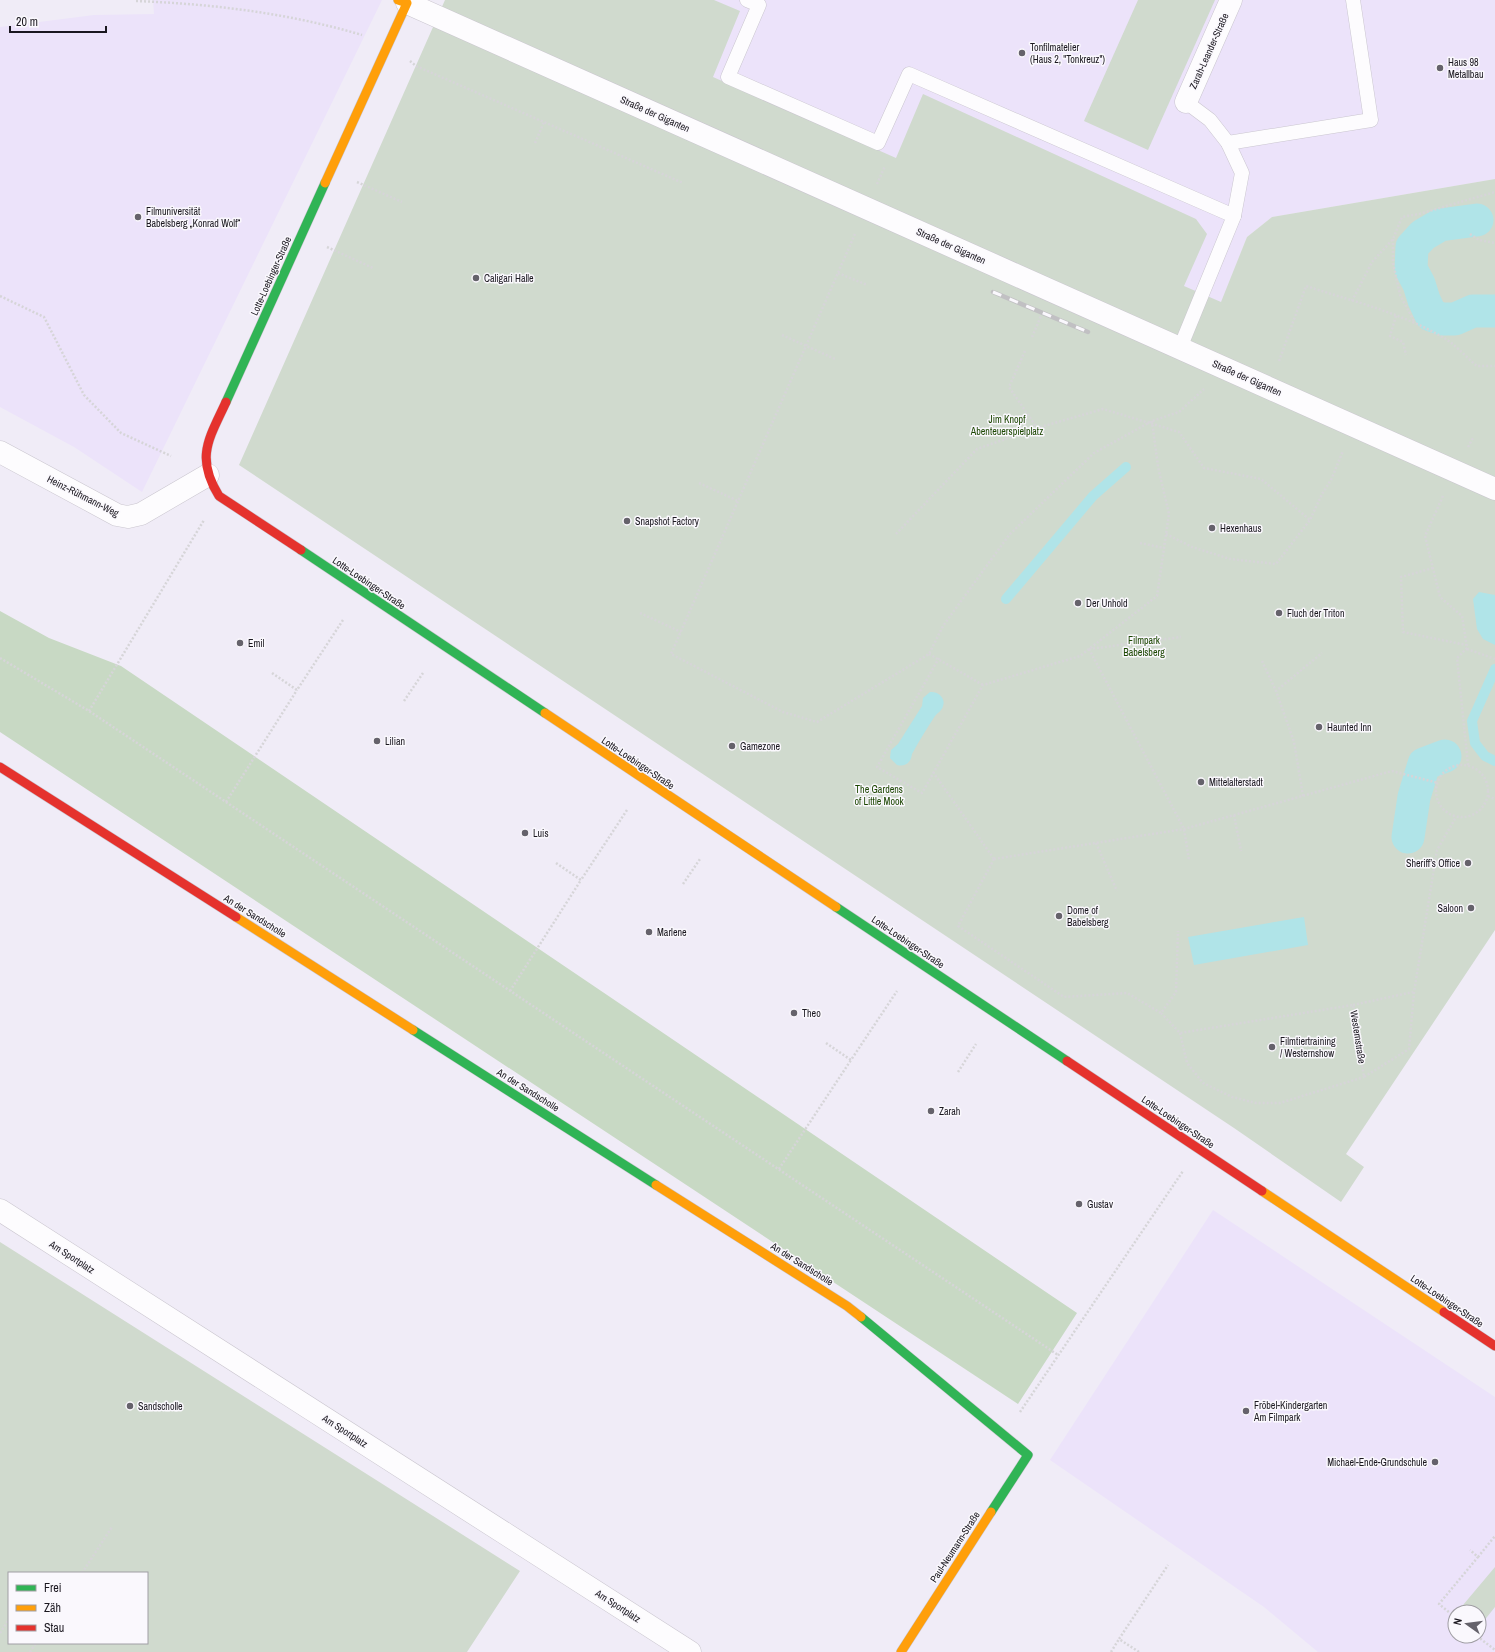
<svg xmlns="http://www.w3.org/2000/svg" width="1495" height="1652" font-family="'Archivo Narrow',sans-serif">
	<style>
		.built { fill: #ece3fa; fill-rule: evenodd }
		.green { fill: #d0dace; fill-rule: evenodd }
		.forest { fill: #c8d9c4 }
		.water { fill: #b0e4e8 }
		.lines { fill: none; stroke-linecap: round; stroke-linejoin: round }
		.stream { stroke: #b0e4e8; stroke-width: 10 }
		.canal { stroke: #b0e4e8; stroke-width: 33 }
		.lane-casing { stroke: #cac6cf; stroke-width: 15 }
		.street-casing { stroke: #cac6cf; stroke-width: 23 }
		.fast-casing { stroke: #cac6cf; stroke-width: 10 }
		.slow-casing { stroke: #cac6cf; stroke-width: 10 }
		.jam-casing { stroke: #cac6cf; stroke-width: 10 }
		.path { stroke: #d6d5d8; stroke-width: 2.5; stroke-dasharray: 2 2; stroke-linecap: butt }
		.lane { stroke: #fdfcfe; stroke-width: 14 }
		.street { stroke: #fdfcfe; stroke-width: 22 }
		.fast { stroke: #30b455; stroke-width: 9 }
		.slow { stroke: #ff9f0a; stroke-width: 9 }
		.jam { stroke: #e5322d; stroke-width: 9 }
		.rail-casing { stroke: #c1c0c3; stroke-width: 4.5 }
		.rail { stroke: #faf8fd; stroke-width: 3; stroke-dasharray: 9; stroke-linecap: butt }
		.poi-dot { fill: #65626b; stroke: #faf8fd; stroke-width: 1.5 }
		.labels { text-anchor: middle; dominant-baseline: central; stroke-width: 3; stroke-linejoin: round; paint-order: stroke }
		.poi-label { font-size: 10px; fill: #1a171f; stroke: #faf8fd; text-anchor: start }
		.street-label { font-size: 10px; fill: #1a171f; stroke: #faf8fd }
		.park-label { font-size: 10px; fill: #1b4601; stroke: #faf8fd }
	</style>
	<rect width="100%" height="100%" fill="#f0ecf7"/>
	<!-- built -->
	<g class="built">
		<polygon points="153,0 382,0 142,492 74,447 0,407 0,27 94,15 154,14"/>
		<polygon points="538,0 1495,0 1495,179 1272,217 1247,237 1221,303"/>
		<path d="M1213,1210l282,187v255h-177l-54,-45 -214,-147zM1455,1612h24v24h-24z"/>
	</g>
	<!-- green -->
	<g class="green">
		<polygon points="445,0 714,0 740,11 713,77 896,158 923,94 1196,219 1207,234 1184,286 1221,302 1247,237 1272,217 1495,179 1495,930 1346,1154 1364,1167 1341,1202 1234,1128 239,465"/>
		<polygon points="1138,0 1215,0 1148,150 1084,121"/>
		<path d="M0,1242l520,329 -53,81h-467zM9,1573h138v70h-138z"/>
		<polygon points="1495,1567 1495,1607 1479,1627 1479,1612 1458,1611"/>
	</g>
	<!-- forest -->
	<polygon class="forest" points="0,611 49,638 121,666 1077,1313 1018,1404 0,732"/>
	<!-- water -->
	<g class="water">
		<polygon points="1479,592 1495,595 1495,645 1483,639 1477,629 1473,599"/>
		<path d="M930,692c8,-1 16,6 13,14 -1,5 -5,6 -8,10 -8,12 -16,25 -23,38 -1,9 -7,13 -15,11l-7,-7 1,-8 7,-6 24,-38 1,-8z"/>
		<polygon points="1304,917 1308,945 1194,965 1188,937"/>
	</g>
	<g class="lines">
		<!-- stream -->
		<g class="stream">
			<polyline points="1006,599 1093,496 1126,467"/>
			<polyline points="1495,669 1472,721 1475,743 1485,756 1495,761"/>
		</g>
		<!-- canal -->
		<g class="canal">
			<polyline points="1477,220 1440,225 1423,235 1412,247 1411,269 1419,284 1424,300 1431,315 1442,319 1455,319 1473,311 1495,311"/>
			<polyline points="1408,837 1414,797 1424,764 1445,756"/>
		</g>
		<defs>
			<g id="lane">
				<polyline points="747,0 759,5 728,77 878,143 909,74 1234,216 1242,173 1228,143 1210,120 1186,102"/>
				<polyline points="1228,143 1371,120 1353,0"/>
				<polyline points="1180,348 1234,216"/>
			</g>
			<g id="street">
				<polyline points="407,3 1495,489"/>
				<polyline points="1186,102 1231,0"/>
				<polyline points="0,452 117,515 128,517 141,514 208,475"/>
				<polyline points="0,1210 690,1652"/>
			</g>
			<g id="fast">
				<polyline points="226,402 325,183"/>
				<polyline points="301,550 545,713"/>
				<polyline points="836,907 1067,1061"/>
				<polyline points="413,1030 656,1185"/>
				<polyline points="861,1317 1028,1455 991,1512"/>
			</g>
			<g id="slow">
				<polyline points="325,183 407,3 398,0"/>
				<polyline points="545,713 836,907"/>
				<polyline points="236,917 413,1030"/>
				<polyline points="656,1185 847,1306 861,1317"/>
				<polyline points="1262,1191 1444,1312"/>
				<polyline points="901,1652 991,1512"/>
			</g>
			<g id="jam">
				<path d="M226,402c-17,37 -31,55 -7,94l82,54"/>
				<polyline points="0,767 236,917"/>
				<polyline points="1067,1061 1262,1191"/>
				<polyline points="1444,1312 1495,1346"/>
			</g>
		</defs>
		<!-- lane casing -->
		<use href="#lane" class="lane-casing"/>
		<!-- street casing -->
		<use href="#street" class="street-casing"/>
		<!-- fast casing -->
		<use href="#fast" class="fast-casing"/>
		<!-- slow casing -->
		<use href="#slow" class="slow-casing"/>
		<!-- jam casing -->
		<use href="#jam" class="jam-casing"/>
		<!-- path -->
		<g class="path">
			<path d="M136,1c77,3 152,12 226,34"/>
			<polyline points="410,61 416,66 683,183"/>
			<polyline points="535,143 544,122"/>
			<polyline points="357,182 402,202"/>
			<polyline points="877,184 885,166"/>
			<polyline points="855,234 671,654 783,712 817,722 929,654 943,626 1009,535 1094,453 1152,421 1179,412 1204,389"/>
			<polyline points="1470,234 1479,240 1495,243"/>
			<polyline points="1393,239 1393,263 1400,295 1415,323"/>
			<polyline points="327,247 373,268"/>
			<polyline points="838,273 867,285"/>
			<polyline points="0,296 44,317 84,395 121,433 171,456"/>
			<polyline points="1352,301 1372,262 1393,239 1402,217 1419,214 1495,192"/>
			<polyline points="1396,316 1390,336 1403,342 1406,355"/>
			<polyline points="782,335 835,359"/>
			<polyline points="1032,337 1041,316"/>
			<polyline points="1025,351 1009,387 1037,428"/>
			<path d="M1279,361l27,-75c46,15 96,27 138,52 12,7 22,19 33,28h18"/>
			<polyline points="1468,447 1473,438"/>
			<polyline points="699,483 738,501"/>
			<polyline points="1443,496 1425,536 1440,597 1462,616 1467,648 1457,658 1468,765"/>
			<polyline points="896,534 977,449 1037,428 1103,409 1179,432 1204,468 1261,479 1310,520"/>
			<polyline points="1166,534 1192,547 1230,559 1276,564 1310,520 1322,494 1331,480 1343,451"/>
			<polyline points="1140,543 1164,548"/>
			<polyline points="1433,568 1401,577 1403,632 1466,645"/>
			<polyline points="640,613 681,632"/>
			<polyline points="1089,649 1184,829 1189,860"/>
			<polyline points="1089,649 1181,637"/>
			<polyline points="1467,649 1495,659"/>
			<polyline points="929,654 983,685"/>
			<polyline points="0,658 89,711 1058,1355"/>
			<polyline points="939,658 877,767 922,793 983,685 1080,656 1157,596 1169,514 1158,467 1152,421"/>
			<polyline points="1262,661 1276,691"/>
			<polyline points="272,673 297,690 343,620"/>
			<polyline points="404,701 423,673"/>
			<polyline points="89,711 204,520"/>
			<circle cx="1462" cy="791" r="26"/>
			<polyline points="933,772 994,859"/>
			<polyline points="1303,796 1294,742 1276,691 1322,653"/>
			<polyline points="1488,796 1495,799"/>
			<polyline points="226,802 297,690"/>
			<polyline points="1234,815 1241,851"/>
			<polyline points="1096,843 1117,891"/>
			<polyline points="994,859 1184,829 1392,771 1438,783"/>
			<polyline points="994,859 958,926 1064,997 1127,993 1161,1013 1176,992 1178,931"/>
			<polyline points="556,863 581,880 627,810"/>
			<polyline points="683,884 700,859"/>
			<polyline points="510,991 581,880"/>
			<polyline points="1353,1005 1413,992"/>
			<polyline points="1161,1013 1180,1033 1353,1005 1364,1077 1409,1049 1414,992 1437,850 1456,817"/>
			<polyline points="1180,1033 1187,1063 1203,1083 1232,1097 1256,1103 1280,1103 1364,1077"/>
			<polyline points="826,1043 851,1060 897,991"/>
			<polyline points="958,1072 976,1044"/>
			<polyline points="779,1169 851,1060"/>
			<polyline points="1020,1412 1183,1171"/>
			<polyline points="1478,1557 1495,1536"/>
			<polyline points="82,1573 112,1527"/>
			<polyline points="1455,1617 1439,1604 1478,1557 1470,1550"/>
			<polyline points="0,1633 9,1619"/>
			<polyline points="1477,1636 1495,1650"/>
			<polyline points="30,1652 36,1643"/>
			<polyline points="1111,1652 1119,1639"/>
			<polyline points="1139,1652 1119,1639 1168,1565"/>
		</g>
		<!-- lane -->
		<use href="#lane" class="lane"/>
		<!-- street -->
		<use href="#street" class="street"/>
		<!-- fast -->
		<use href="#fast" class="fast"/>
		<!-- slow -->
		<use href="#slow" class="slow"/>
		<!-- jam -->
		<use href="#jam" class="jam"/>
		<defs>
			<polyline id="rail" points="993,292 1088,332"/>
		</defs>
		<!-- rail casing -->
		<use href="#rail" class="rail-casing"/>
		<!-- rail -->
		<use href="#rail" class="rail"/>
	</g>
	<!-- markers -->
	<g class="poi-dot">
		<circle cx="1022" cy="53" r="4"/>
		<circle cx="1440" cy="68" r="4"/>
		<circle cx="138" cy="217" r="4"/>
		<circle cx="476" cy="278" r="4"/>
		<circle cx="627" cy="521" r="4"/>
		<circle cx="1212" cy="528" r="4"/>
		<circle cx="1078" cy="603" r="4"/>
		<circle cx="1279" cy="613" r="4"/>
		<circle cx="240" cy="643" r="4"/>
		<circle cx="1319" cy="727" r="4"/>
		<circle cx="377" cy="741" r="4"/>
		<circle cx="732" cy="746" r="4"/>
		<circle cx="1201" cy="782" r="4"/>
		<circle cx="525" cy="833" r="4"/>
		<circle cx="1468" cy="863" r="4"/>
		<circle cx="1471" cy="908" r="4"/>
		<circle cx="1059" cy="916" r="4"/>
		<circle cx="649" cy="932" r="4"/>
		<circle cx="794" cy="1013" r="4"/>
		<circle cx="1272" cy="1047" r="4"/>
		<circle cx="931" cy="1111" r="4"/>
		<circle cx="1079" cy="1204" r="4"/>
		<circle cx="130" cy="1406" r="4"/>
		<circle cx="1246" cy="1411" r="4"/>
		<circle cx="1435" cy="1462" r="4"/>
	</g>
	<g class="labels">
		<!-- poi labels -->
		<g class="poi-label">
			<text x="1030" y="47">Tonfilmatelier<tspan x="1030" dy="12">(Haus 2, "Tonkreuz")</tspan></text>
			<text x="1448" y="62">Haus 98<tspan x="1448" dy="12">Metallbau</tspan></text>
			<text x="146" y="211">Filmuniversität<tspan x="146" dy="12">Babelsberg „Konrad Wolf“</tspan></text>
			<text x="484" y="278">Caligari Halle</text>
			<text x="635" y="521">Snapshot Factory</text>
			<text x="1220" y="528">Hexenhaus</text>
			<text x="1086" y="603">Der Unhold</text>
			<text x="1287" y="613">Fluch der Triton</text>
			<text x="248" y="643">Emil</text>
			<text x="1327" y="727">Haunted Inn</text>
			<text x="385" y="741">Lilian</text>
			<text x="740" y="746">Gamezone</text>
			<text x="1209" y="782">Mittelalterstadt</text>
			<text x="533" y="833">Luis</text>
			<text x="1460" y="863" text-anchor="end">Sheriff’s Office</text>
			<text x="1463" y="908" text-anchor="end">Saloon</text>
			<text x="1067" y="910">Dome of<tspan x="1067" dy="12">Babelsberg</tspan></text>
			<text x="657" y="932">Marlene</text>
			<text x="802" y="1013">Theo</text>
			<text x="1280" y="1041">Filmtiertraining<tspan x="1280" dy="12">/ Westernshow</tspan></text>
			<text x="939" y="1111">Zarah</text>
			<text x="1087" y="1204">Gustav</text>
			<text x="1254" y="1405">Fröbel-Kindergarten<tspan x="1254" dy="12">Am Filmpark</tspan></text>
			<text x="138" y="1406">Sandscholle</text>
			<text x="1427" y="1462" text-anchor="end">Michael-Ende-Grundschule</text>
		</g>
		<!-- street labels -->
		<g class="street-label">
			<text transform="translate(1209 51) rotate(-66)">Zarah-Leander-Straße</text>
			<text transform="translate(655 114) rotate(24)">Straße der Giganten</text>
			<text transform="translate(951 246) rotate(24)">Straße der Giganten</text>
			<text transform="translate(271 276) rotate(-66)">Lotte-Loebinger-Straße</text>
			<text transform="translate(1247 378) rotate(24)">Straße der Giganten</text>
			<text transform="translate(83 496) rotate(27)">Heinz-Rühmann-Weg</text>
			<text transform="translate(369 583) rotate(34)">Lotte-Loebinger-Straße</text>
			<text transform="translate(638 763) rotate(34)">Lotte-Loebinger-Straße</text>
			<text transform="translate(255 916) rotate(32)">An der Sandscholle</text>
			<text transform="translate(908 942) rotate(34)">Lotte-Loebinger-Straße</text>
			<text transform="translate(1358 1037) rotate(81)">Westernstraße</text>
			<text transform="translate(528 1090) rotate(32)">An der Sandscholle</text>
			<text transform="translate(1178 1122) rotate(34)">Lotte-Loebinger-Straße</text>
			<text transform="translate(72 1257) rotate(33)">Am Sportplatz</text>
			<text transform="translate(802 1264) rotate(32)">An der Sandscholle</text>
			<text transform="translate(1447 1301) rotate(34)">Lotte-Loebinger-Straße</text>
			<text transform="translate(345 1431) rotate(33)">Am Sportplatz</text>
			<text transform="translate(955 1547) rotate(-57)">Paul-Neumann-Straße</text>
			<text transform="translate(618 1606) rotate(33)">Am Sportplatz</text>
		</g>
		<!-- park labels -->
		<g class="park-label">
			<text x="1007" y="419">Jim Knopf<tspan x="1007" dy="12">Abenteuerspielplatz</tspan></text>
			<text x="1144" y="640">Filmpark<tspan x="1144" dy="12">Babelsberg</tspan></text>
			<text x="879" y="789">The Gardens<tspan x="879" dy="12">of Little Mook</tspan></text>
		</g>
	</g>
	<!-- legend -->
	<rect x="8" y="1572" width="140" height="72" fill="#faf8fd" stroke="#a09ea4"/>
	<rect x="16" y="1585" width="20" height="6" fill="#30b455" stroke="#a09ea4"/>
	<text x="44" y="1592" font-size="12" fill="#1a171f">Frei</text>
	<rect x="16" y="1605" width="20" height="6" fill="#ff9f0a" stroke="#a09ea4"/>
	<text x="44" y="1612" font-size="12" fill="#1a171f">Zäh</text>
	<rect x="16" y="1625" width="20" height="6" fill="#e5322d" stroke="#a09ea4"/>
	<text x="44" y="1632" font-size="12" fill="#1a171f">Stau</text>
	<!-- north arrow -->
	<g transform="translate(1467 1624) rotate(284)"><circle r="19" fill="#faf8fd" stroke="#a09ea4"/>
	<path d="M0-3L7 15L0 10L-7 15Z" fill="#65626b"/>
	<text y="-6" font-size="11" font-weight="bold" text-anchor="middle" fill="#1a171f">N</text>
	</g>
	<!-- scale -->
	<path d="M10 26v6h96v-6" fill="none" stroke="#1a171f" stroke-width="2"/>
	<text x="16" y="26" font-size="12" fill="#1a171f" stroke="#faf8fd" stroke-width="3" paint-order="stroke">20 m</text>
</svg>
